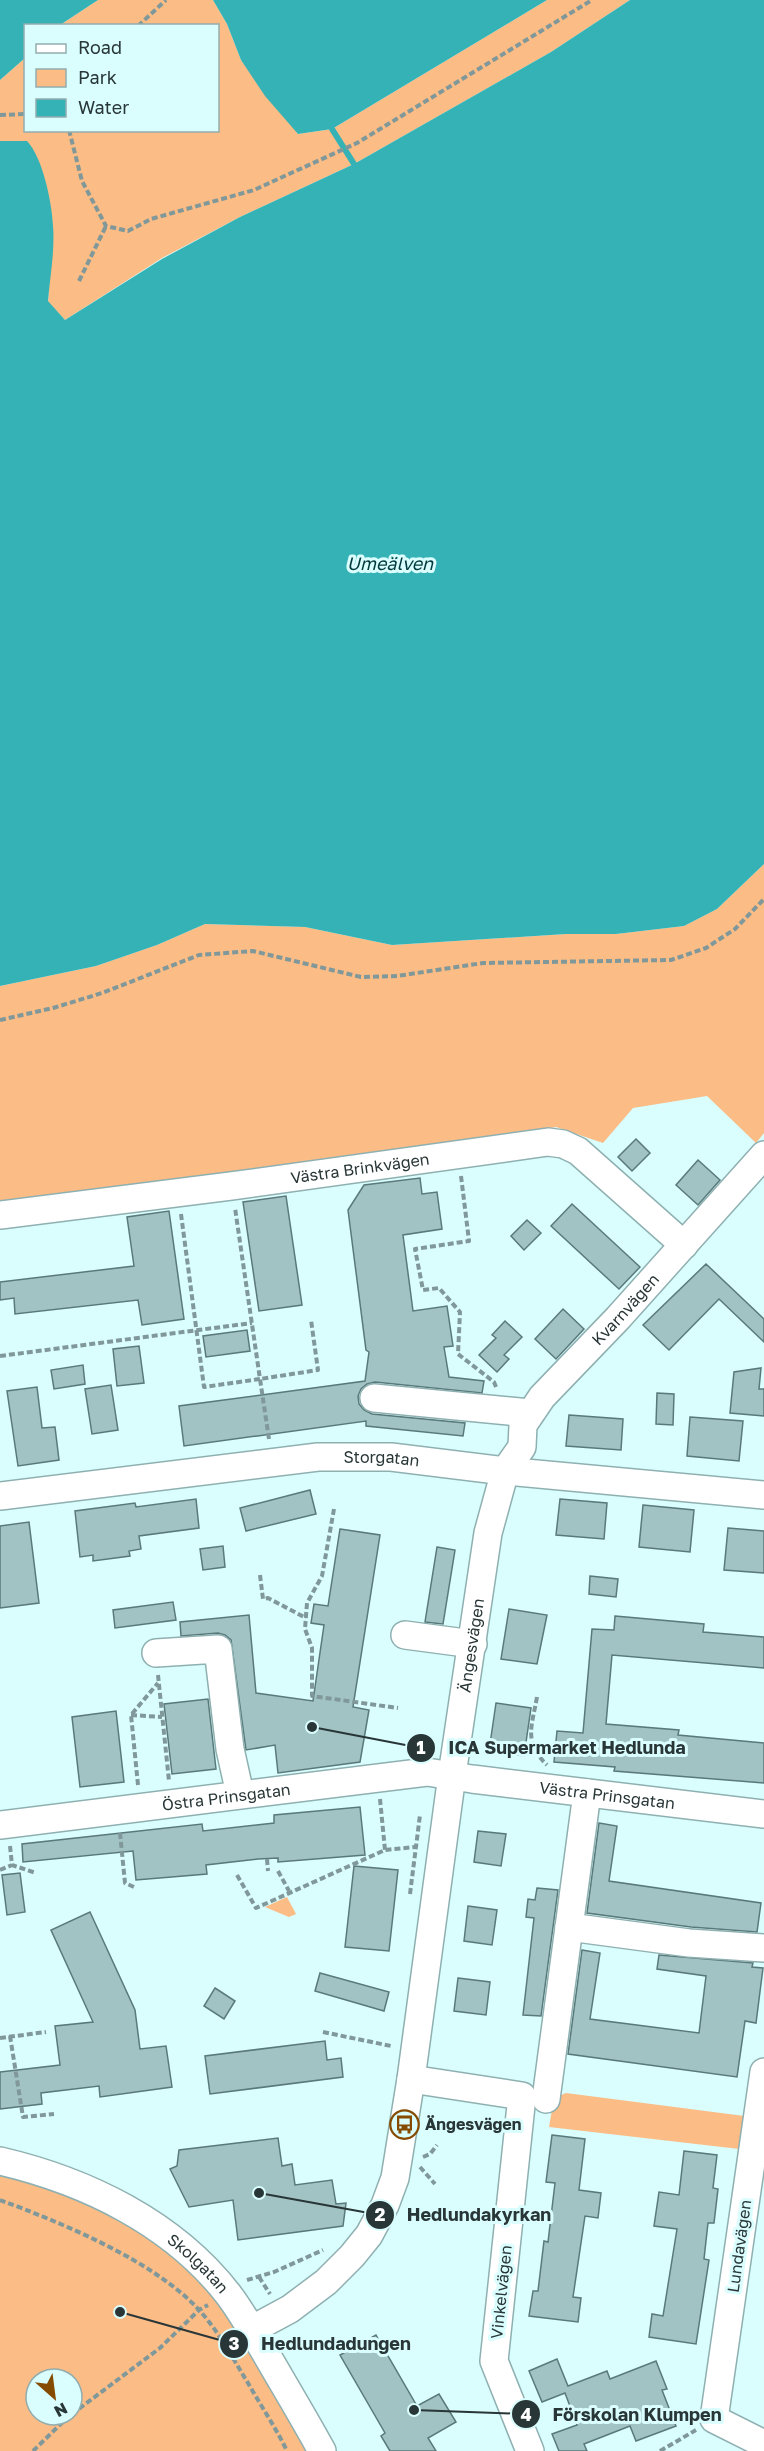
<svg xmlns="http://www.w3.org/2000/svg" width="764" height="2451" font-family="'Golos Text',sans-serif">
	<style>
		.green { fill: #fbbc85; fill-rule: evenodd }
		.water { fill: #35b2b6 }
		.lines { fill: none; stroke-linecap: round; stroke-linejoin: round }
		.stream { stroke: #35b2b6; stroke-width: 6 }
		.building { fill: #a2c3c4; stroke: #5a797a; stroke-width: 1.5 }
		.minor-casing { stroke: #8fb0b1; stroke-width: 30 }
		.path { stroke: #809899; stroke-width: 4; stroke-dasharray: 6 3; stroke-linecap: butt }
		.minor { stroke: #fff; stroke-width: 27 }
		.labels { text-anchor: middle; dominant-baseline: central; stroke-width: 6; stroke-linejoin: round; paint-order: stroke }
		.street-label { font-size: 16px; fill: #293637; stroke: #dafdfe }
		.poi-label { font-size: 16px; font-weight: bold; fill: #293637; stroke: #dafdfe; text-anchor: start }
		.water-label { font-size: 18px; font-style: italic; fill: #003a3c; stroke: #dafdfe }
		.leader { fill: none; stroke: #293637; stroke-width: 2 }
		.callout-dot { fill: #293637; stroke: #dafdfe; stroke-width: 2 }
		.mark-label { font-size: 18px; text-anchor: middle; font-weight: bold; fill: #fff }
		.callout-label { font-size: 18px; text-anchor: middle; font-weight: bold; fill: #293637; stroke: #dafdfe; stroke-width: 6; stroke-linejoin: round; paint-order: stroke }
	</style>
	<rect width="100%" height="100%" fill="#dafdfe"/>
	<!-- green -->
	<g class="green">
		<polygon points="98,0 213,0 227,24 241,60 298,134 332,129 547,0 630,0 551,52 354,164 240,217 162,258 65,320 48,302 53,226 27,141 0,141 0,80 25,58 26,130 218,130 218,26 60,25"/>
		<polygon points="764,864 764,1133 756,1143 707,1096 633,1108 603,1143 556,1127 449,1147 0,1209 0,986 96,966 157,945 205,924 305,927 392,945 566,934 616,934 684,926 717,909"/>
		<polygon points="287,1897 296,1914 289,1917 265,1907"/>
		<polygon points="566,2093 752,2117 748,2150 549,2127 554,2098"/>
		<path d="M0,2161l184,87 138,203h-322zM36,2379h36v36h-36z"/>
	</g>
	<!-- water -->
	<g class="water">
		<polygon points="0,0 98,0 60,25 26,26 25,58 0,80"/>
		<polygon points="213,0 547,0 332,129 298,134 265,96 241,60 227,24"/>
		<path d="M630,0h134v864l-47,45 -33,17 -68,8h-50l-174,11 -87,-18 -100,-3 -48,21 -61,21 -96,20v-845h27c16,17 25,62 26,85 2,24 -3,51 -5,75l17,19 97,-61 78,-42 114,-53 197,-112z"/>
	</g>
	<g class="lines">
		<!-- stream -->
		<polyline class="stream" points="332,129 354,164"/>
	</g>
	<!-- building -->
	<g class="building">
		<polygon points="636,1139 650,1153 632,1171 618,1157"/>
		<polygon points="698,1160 720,1180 698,1205 676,1185"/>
		<polygon points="420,1178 422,1194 437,1192 442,1229 403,1235 413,1311 447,1306 453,1346 444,1347 449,1377 484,1381 482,1393 375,1382 367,1384 361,1389 358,1396 359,1404 364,1410 372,1414 465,1423 463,1436 366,1426 366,1421 184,1446 179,1406 365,1381 369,1352 366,1350 348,1210 364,1185"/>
		<polygon points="286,1196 302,1305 259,1311 243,1202"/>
		<polygon points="572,1204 640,1267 619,1289 551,1226"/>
		<polygon points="169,1211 184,1319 142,1325 138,1300 15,1314 14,1298 0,1300 0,1282 134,1266 127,1217"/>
		<polygon points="527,1220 541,1233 524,1250 511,1236"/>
		<polygon points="706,1264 764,1319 764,1342 719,1299 669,1350 643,1325"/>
		<polygon points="563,1309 584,1329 556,1359 535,1339"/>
		<polygon points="505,1321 522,1337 504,1355 509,1359 497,1372 479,1355 496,1338 492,1335"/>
		<polygon points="247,1330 250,1351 206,1357 203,1336"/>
		<polygon points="139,1346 144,1383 117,1386 113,1349"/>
		<polygon points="83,1365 85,1384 54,1389 51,1370"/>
		<polygon points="761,1368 759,1389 764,1389 764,1416 730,1413 734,1372"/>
		<polygon points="111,1385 118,1430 92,1434 85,1389"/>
		<polygon points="37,1387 42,1428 55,1427 59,1460 18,1466 7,1391"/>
		<polygon points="657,1393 674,1394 673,1425 656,1424"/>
		<polygon points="569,1415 623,1419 621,1450 566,1446"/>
		<polygon points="690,1417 743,1421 739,1461 687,1456"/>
		<polygon points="310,1490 316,1514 246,1531 240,1508"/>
		<polygon points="196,1499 199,1528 139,1536 141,1549 129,1551 130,1556 93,1561 93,1555 80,1557 75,1511 135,1503 136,1507"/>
		<polygon points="560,1499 607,1503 604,1539 556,1535"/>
		<polygon points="643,1505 694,1510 690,1552 639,1547"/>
		<polygon points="29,1522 39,1603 0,1608 0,1526"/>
		<polygon points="728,1528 764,1531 764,1573 724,1570"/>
		<polygon points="340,1529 380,1535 353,1707 369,1710 360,1762 278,1773 275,1745 246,1750 231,1640 225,1635 218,1633 181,1636 180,1622 249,1615 256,1693 313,1701 324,1625 311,1623 314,1604 328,1606"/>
		<polygon points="223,1546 225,1567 203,1570 200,1549"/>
		<polygon points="437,1547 455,1550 443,1624 425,1622"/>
		<polygon points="590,1576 618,1579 616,1597 589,1594"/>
		<polygon points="173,1602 176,1620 115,1628 113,1610"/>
		<polygon points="509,1609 547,1615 537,1664 501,1659"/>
		<polygon points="615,1616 704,1624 703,1632 764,1637 764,1668 612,1655 606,1724 679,1730 678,1735 764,1743 764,1783 614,1771 615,1767 554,1762 557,1731 583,1733 592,1629 614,1630"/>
		<polygon points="208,1699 216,1769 172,1774 164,1704"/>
		<polygon points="496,1703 531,1708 524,1756 489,1751"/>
		<polygon points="116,1711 124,1782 80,1787 72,1717"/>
		<polygon points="360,1807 365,1855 278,1862 278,1858 258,1859 206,1865 207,1874 136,1880 133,1851 23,1862 22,1844 202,1824 203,1831 274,1823 274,1815"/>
		<polygon points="599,1823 617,1826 609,1881 761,1903 757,1932 691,1927 587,1913"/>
		<polygon points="478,1831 506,1834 501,1866 474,1862"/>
		<polygon points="354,1866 398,1870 389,1951 345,1947"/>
		<polygon points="20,1873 25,1912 7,1915 2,1875"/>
		<polygon points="537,1888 558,1890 541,2016 523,2015 534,1918 526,1917 528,1899 535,1900"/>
		<polygon points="468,1906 497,1910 492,1945 464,1941"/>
		<polygon points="90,1912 135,2010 140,2049 166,2046 172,2087 100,2097 99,2086 41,2093 42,2104 0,2109 0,2072 60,2065 55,2026 93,2022 51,1930"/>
		<polygon points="582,1950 600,1953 590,2019 699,2033 706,1976 657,1969 659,1955 753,1963 752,1967 763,1968 756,2023 745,2021 737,2077 568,2054"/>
		<polygon points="320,1973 389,1992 384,2011 315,1991"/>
		<polygon points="458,1978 490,1982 486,2015 454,2011"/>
		<polygon points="215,1988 235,2001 224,2019 204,2006"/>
		<polygon points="325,2041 327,2060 341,2058 343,2077 210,2094 205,2056"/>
		<polygon points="552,2135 585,2139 579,2190 601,2193 598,2218 585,2216 573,2297 581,2298 578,2322 529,2316 533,2291 538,2291 544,2241 548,2242 555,2183 546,2182"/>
		<polygon points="278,2138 282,2166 292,2164 295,2185 332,2180 336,2204 346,2203 343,2226 238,2240 233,2200 189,2207 170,2169 177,2166 179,2150"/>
		<polygon points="684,2151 717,2155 713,2188 718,2189 714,2223 708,2223 704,2259 709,2260 696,2344 649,2337 652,2314 663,2316 677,2229 654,2226 659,2192 679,2195"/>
		<polygon points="376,2335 417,2406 439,2394 456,2422 428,2438 436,2451 390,2451 381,2436 385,2433 340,2355"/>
		<polygon points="557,2359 568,2386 607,2371 610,2379 656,2361 667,2389 662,2390 676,2426 636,2441 630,2426 584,2444 587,2451 559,2451 552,2434 577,2425 565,2393 542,2402 529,2371"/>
	</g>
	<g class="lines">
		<defs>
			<g id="minor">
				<path id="s1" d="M0,1215l231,-29 317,-44 15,2 15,7 106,94"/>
				<polyline points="374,1398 530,1413"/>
				<path id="s2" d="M0,1496l318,-39h73l114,14 259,24"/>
				<polyline points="405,1635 473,1644"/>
				<polyline points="156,1653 218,1649 230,1749 240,1794"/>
				<path id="s3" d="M0,1825l427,-53 45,7 292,35"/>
				<polyline points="569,1927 689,1943 764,1948"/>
				<polyline points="764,2072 714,2419 764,2444"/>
				<polyline points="411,2079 522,2096 494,2361 530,2451"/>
				<polyline points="546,2099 587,1793"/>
				<path id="s4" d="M0,2161c86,20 173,62 228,133 14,18 25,39 37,58 19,33 39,66 57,99"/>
				<path id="s5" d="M251,2330l39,-21 36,-27 26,-26 17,-21 16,-30 10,-27 16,-99 41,-304 36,-242 17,-62 17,-24 1,-22 19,-28 76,-79 146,-163"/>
			</g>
		</defs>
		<!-- minor casing -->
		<use href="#minor" class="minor-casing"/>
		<!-- path -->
		<g class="path">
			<polyline points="138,26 166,0"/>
			<polyline points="0,115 26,114"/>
			<polyline points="69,130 82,181 106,226 128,231 151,219 254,190 357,143 592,0"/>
			<polyline points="79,281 106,226"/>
			<polyline points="0,1020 53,1008 102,993 199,955 253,951 361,977 397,976 483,963 671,960 706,948 735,929 764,899"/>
			<polyline points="461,1176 469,1241 415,1249 423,1290 439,1288 460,1312 458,1354 494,1382 496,1387"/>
			<polyline points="181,1214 204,1387 260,1379 235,1208"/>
			<polyline points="0,1356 252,1323"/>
			<polyline points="269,1439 260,1379 318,1370 311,1320"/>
			<polyline points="334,1509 322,1576 307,1603 305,1629 312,1648 312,1696 398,1708"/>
			<polyline points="260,1575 263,1599 268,1598 306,1618"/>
			<polyline points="158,1675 169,1781"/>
			<path d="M537,1697c-5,29 -14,45 10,68"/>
			<polyline points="131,1715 162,1717"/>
			<polyline points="138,1785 131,1715 158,1683"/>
			<polyline points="380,1799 385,1850"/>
			<polyline points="120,1833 125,1883 134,1887"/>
			<polyline points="10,1846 12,1865 36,1873"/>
			<polyline points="267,1859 268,1871"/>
			<polyline points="0,1870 12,1865"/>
			<polyline points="278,1871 289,1891"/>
			<polyline points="237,1875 256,1908 385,1850 415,1847"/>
			<polyline points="410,1894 420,1815"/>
			<polyline points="323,2032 391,2046"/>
			<polyline points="10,2036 23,2117 54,2114"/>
			<polyline points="0,2038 46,2032"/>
			<polyline points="423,2157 430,2154 437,2145"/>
			<polyline points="420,2167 435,2184"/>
			<path d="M0,2200c62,23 155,61 200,111 19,21 33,48 48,72 13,23 28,45 39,68"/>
			<polyline points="259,2277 270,2294"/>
			<polyline points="247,2280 274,2272 323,2250"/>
			<polyline points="72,2414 160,2348 199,2310 208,2305"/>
			<polyline points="33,2451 70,2415"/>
			<polyline points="660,2451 696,2430"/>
		</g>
		<!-- minor -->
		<use href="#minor" class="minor"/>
	</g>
	<!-- icons -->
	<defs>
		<symbol id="bus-ring" viewBox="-11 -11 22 22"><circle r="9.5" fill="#dafdfe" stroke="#854b01" stroke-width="1.5"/><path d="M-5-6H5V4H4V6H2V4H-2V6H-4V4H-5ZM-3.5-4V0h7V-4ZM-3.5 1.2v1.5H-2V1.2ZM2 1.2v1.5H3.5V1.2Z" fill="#854b01"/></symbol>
	</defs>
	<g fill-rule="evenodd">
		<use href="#bus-ring" x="388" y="2108" width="33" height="33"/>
	</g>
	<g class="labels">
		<!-- street labels -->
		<g class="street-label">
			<text stroke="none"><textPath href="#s1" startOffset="363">Västra Brinkvägen</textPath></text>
			<text stroke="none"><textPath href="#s5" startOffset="1138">Kvarnvägen</textPath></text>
			<text stroke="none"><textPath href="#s2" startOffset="384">Storgatan</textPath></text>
			<text stroke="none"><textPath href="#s5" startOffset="754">Ängesvägen</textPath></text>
			<text stroke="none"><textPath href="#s3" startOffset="612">Västra Prinsgatan</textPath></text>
			<text stroke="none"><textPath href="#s3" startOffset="228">Östra Prinsgatan</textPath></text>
			<text transform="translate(739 2246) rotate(-82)">Lundavägen</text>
			<text stroke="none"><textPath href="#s4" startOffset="226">Skolgatan</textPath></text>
			<text transform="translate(501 2292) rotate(-84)">Vinkelvägen</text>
		</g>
		<!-- poi labels -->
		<g class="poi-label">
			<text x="425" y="2124">Ängesvägen</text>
		</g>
		<!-- water labels -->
		<g class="water-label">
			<text x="390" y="563">Umeälven</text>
		</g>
	</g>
	<!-- callouts -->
	<path class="leader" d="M312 1727L421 1748M259 2193L380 2215M120 2312L234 2344M414 2410L526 2414"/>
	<g class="callout-dot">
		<circle cx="312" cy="1727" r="6"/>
		<circle cx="259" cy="2193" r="6"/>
		<circle cx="120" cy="2312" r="6"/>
		<circle cx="414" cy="2410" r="6"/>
		<circle cx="421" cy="1748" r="15"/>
		<circle cx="380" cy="2215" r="15"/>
		<circle cx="234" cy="2344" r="15"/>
		<circle cx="526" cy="2414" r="15"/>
	</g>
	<g class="mark-label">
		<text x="421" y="1754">1</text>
		<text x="380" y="2221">2</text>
		<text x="234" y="2350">3</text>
		<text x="526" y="2421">4</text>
	</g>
	<g class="callout-label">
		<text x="567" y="1754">ICA Supermarket Hedlunda</text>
		<text x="479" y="2221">Hedlundakyrkan</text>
		<text x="336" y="2350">Hedlundadungen</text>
		<text x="637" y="2421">Förskolan Klumpen</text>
	</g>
	<!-- legend -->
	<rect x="24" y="24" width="195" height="108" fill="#dafdfe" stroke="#93adae" stroke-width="1.5"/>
	<rect x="36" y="44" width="30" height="9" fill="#ffffff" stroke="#93adae" stroke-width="1.5"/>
	<text x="78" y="54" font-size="18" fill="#293637">Road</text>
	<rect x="36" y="69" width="30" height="18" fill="#fbbc85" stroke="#93adae" stroke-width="1.5"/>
	<text x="78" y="84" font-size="18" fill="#293637">Park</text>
	<rect x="36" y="99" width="30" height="18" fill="#35b2b6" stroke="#93adae" stroke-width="1.5"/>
	<text x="78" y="114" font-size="18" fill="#293637">Water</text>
	<!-- north arrow -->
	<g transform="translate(54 2397) rotate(152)"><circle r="28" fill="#dafdfe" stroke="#93adae" stroke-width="1.5"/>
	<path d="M0-4.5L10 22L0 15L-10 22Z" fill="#854b01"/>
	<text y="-9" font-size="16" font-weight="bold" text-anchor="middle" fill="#293637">N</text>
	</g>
</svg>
